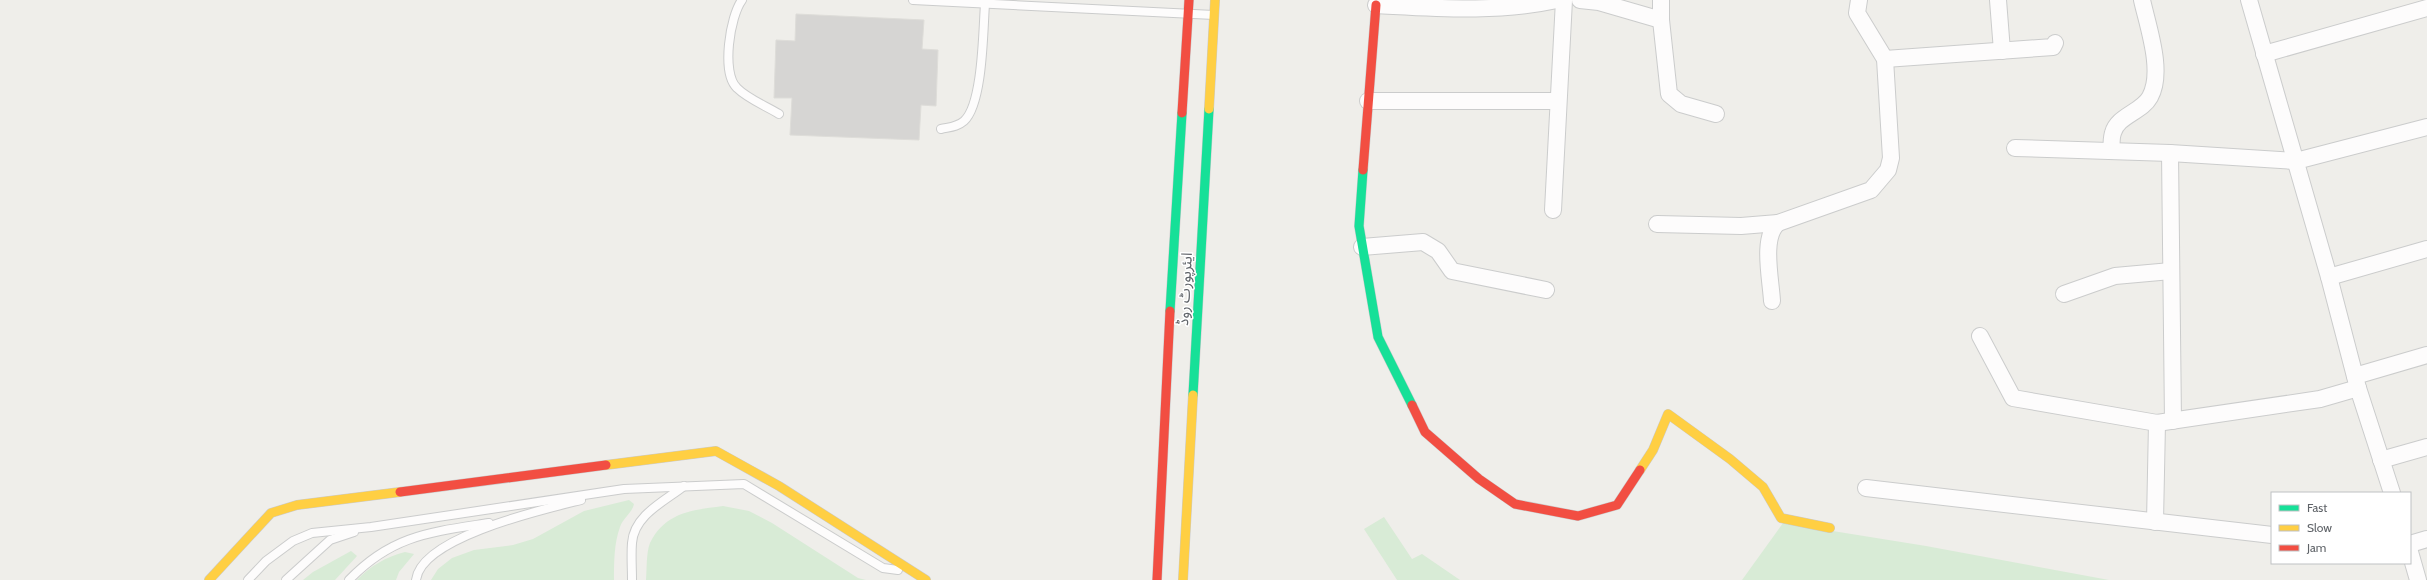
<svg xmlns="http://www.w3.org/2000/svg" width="2427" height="580" font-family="Cabin,'Noto Sans Arabic',sans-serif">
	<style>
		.green { fill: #d8ebd6 }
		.building { fill: #d6d5d3; stroke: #deddd9 }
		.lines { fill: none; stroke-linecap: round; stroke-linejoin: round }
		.lane-casing { stroke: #cbcccc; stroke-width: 10 }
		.street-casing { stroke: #cbcccc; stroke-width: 18 }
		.fast-casing { stroke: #cacacb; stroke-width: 10 }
		.slow-casing { stroke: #cacacb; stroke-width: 10 }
		.jam-casing { stroke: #cacacb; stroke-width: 10 }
		.lane { stroke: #fdfcfc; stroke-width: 8 }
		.street { stroke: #fdfcfc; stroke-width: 16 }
		.fast { stroke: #16e098; stroke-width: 9 }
		.slow { stroke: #ffcf43; stroke-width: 9 }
		.jam { stroke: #f24e42; stroke-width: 9 }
		.labels { text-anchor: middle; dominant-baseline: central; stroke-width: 3; stroke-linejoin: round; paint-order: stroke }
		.street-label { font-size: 15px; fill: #5f6368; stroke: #fff }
	</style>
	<rect width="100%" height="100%" fill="#efeeea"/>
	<!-- green -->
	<g class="green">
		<path d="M629,500l5,4c-2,9 -11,14 -14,23 -6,16 -6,36 -6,53h-183l7,-11 14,-11 22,-8 39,-5 20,-6 51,-28z"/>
		<path d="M723,506l26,5 23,12 86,55 8,2h-220c1,-11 0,-27 4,-37 15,-31 43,-33 73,-37z"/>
		<polygon points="1384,517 1412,559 1422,554 1460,580 1397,580 1364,529"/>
		<polygon points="1783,523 1926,546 2109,580 1742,580"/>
		<polygon points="351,551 357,556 335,580 303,580 313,572"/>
		<path d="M405,552l9,2 -15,18 -3,8h-39c13,-14 29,-23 48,-28z"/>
	</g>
	<!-- building -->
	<polygon class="building" points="796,14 924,20 922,49 938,50 936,106 921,105 919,140 790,135 792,98 774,98 776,40 795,41"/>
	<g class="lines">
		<defs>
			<g id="lane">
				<path d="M742,0c-12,16 -21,73 -5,88 11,11 29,18 42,26"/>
				<polyline points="913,0 1214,15"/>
				<path d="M941,129c9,-2 16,-2 23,-8 19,-17 19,-91 21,-117"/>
				<polyline points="248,580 266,561 293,541 312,533 371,527 624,489 744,484 883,568 898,570"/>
				<polyline points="286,580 330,540 354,532"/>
				<path d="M349,580c43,-45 82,-48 140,-57"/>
				<path d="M416,580c5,-43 129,-71 165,-80"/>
				<path d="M632,580c0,-12 -1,-25 0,-37 2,-28 33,-42 52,-57"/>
			</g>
			<g id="street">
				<path d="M1380,0l-4,5c60,3 121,8 181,-5"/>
				<polyline points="1580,0 1599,2 1661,20 1661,0"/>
				<polyline points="1998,0 2002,51"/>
				<polyline points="2249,0 2329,277 2358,388 2392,493"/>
				<polyline points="1661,20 1669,94 1681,104 1716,114"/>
				<polyline points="2264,54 2427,8"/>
				<polyline points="1885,59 2053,47 2055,43"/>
				<polyline points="1368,101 1558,101"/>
				<polyline points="2015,148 2170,153 2296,161 2427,127"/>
				<path d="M2111,151c1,-6 0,-13 2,-18 4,-17 29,-21 37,-36 14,-25 -2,-70 -8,-97"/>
				<polyline points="2170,153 2173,421"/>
				<polyline points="1553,210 1564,0"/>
				<polyline points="1657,224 1741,226 1778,223"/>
				<polyline points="1362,247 1423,242 1438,251 1452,271 1546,290"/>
				<polyline points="2329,277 2427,249"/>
				<polyline points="2064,294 2115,276 2171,271"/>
				<path d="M1772,301c-1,-21 -11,-64 6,-78l93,-33 17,-20 3,-12 -6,-99 -28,-46 2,-13"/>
				<polyline points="1980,336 2013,398 2157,423 2320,399 2358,388"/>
				<polyline points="2355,376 2427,355"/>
				<polyline points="2381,460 2427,447"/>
				<polyline points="1866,488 2272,535"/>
				<polyline points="2155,522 2157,423"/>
				<polyline points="2410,544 2427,539"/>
				<polyline points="2410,552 2418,580"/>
			</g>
			<g id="fast">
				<polyline points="1363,170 1359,226 1378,337 1412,405"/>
				<polyline points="1170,311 1182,113"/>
				<polyline points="1193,395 1209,109"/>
			</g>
			<g id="slow">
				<polyline points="1209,109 1215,0"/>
				<polyline points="606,465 716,451 779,486 926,580"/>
				<polyline points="1640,470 1653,450 1668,414 1730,459 1763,487 1781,518 1830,528"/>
				<polyline points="209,580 271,513 297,505 400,492"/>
				<polyline points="1183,580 1193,395"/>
			</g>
			<g id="jam">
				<polyline points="1182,113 1189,0"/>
				<polyline points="1363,170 1376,5"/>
				<polyline points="1412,405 1425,432 1479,479 1515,504 1578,516 1617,505 1640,470"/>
				<polyline points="400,492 606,465"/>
				<polyline points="1157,580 1170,311"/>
			</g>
		</defs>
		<!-- lane casing -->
		<use href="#lane" class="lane-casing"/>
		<!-- street casing -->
		<use href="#street" class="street-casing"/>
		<!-- fast casing -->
		<use href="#fast" class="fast-casing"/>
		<!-- slow casing -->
		<use href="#slow" class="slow-casing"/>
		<!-- jam casing -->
		<use href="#jam" class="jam-casing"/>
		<!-- lane -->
		<use href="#lane" class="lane"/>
		<!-- street -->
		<use href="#street" class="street"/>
		<!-- fast -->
		<use href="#fast" class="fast"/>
		<!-- slow -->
		<use href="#slow" class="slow"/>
		<!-- jam -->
		<use href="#jam" class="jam"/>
	</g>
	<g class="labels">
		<!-- street labels -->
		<g class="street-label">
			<text transform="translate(1185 289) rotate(-87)">ایئرپورٹ روڈ</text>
		</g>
	</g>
	<!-- legend -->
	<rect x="2271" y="492" width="140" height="72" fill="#ffffff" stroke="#bfc1c3"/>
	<rect x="2279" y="505" width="20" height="6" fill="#16e098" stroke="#bfc1c3"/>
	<text x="2307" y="512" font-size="12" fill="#5f6368">Fast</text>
	<rect x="2279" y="525" width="20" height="6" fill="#ffcf43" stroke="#bfc1c3"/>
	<text x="2307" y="532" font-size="12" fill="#5f6368">Slow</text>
	<rect x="2279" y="545" width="20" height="6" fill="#f24e42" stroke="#bfc1c3"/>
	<text x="2307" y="552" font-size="12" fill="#5f6368">Jam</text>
</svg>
